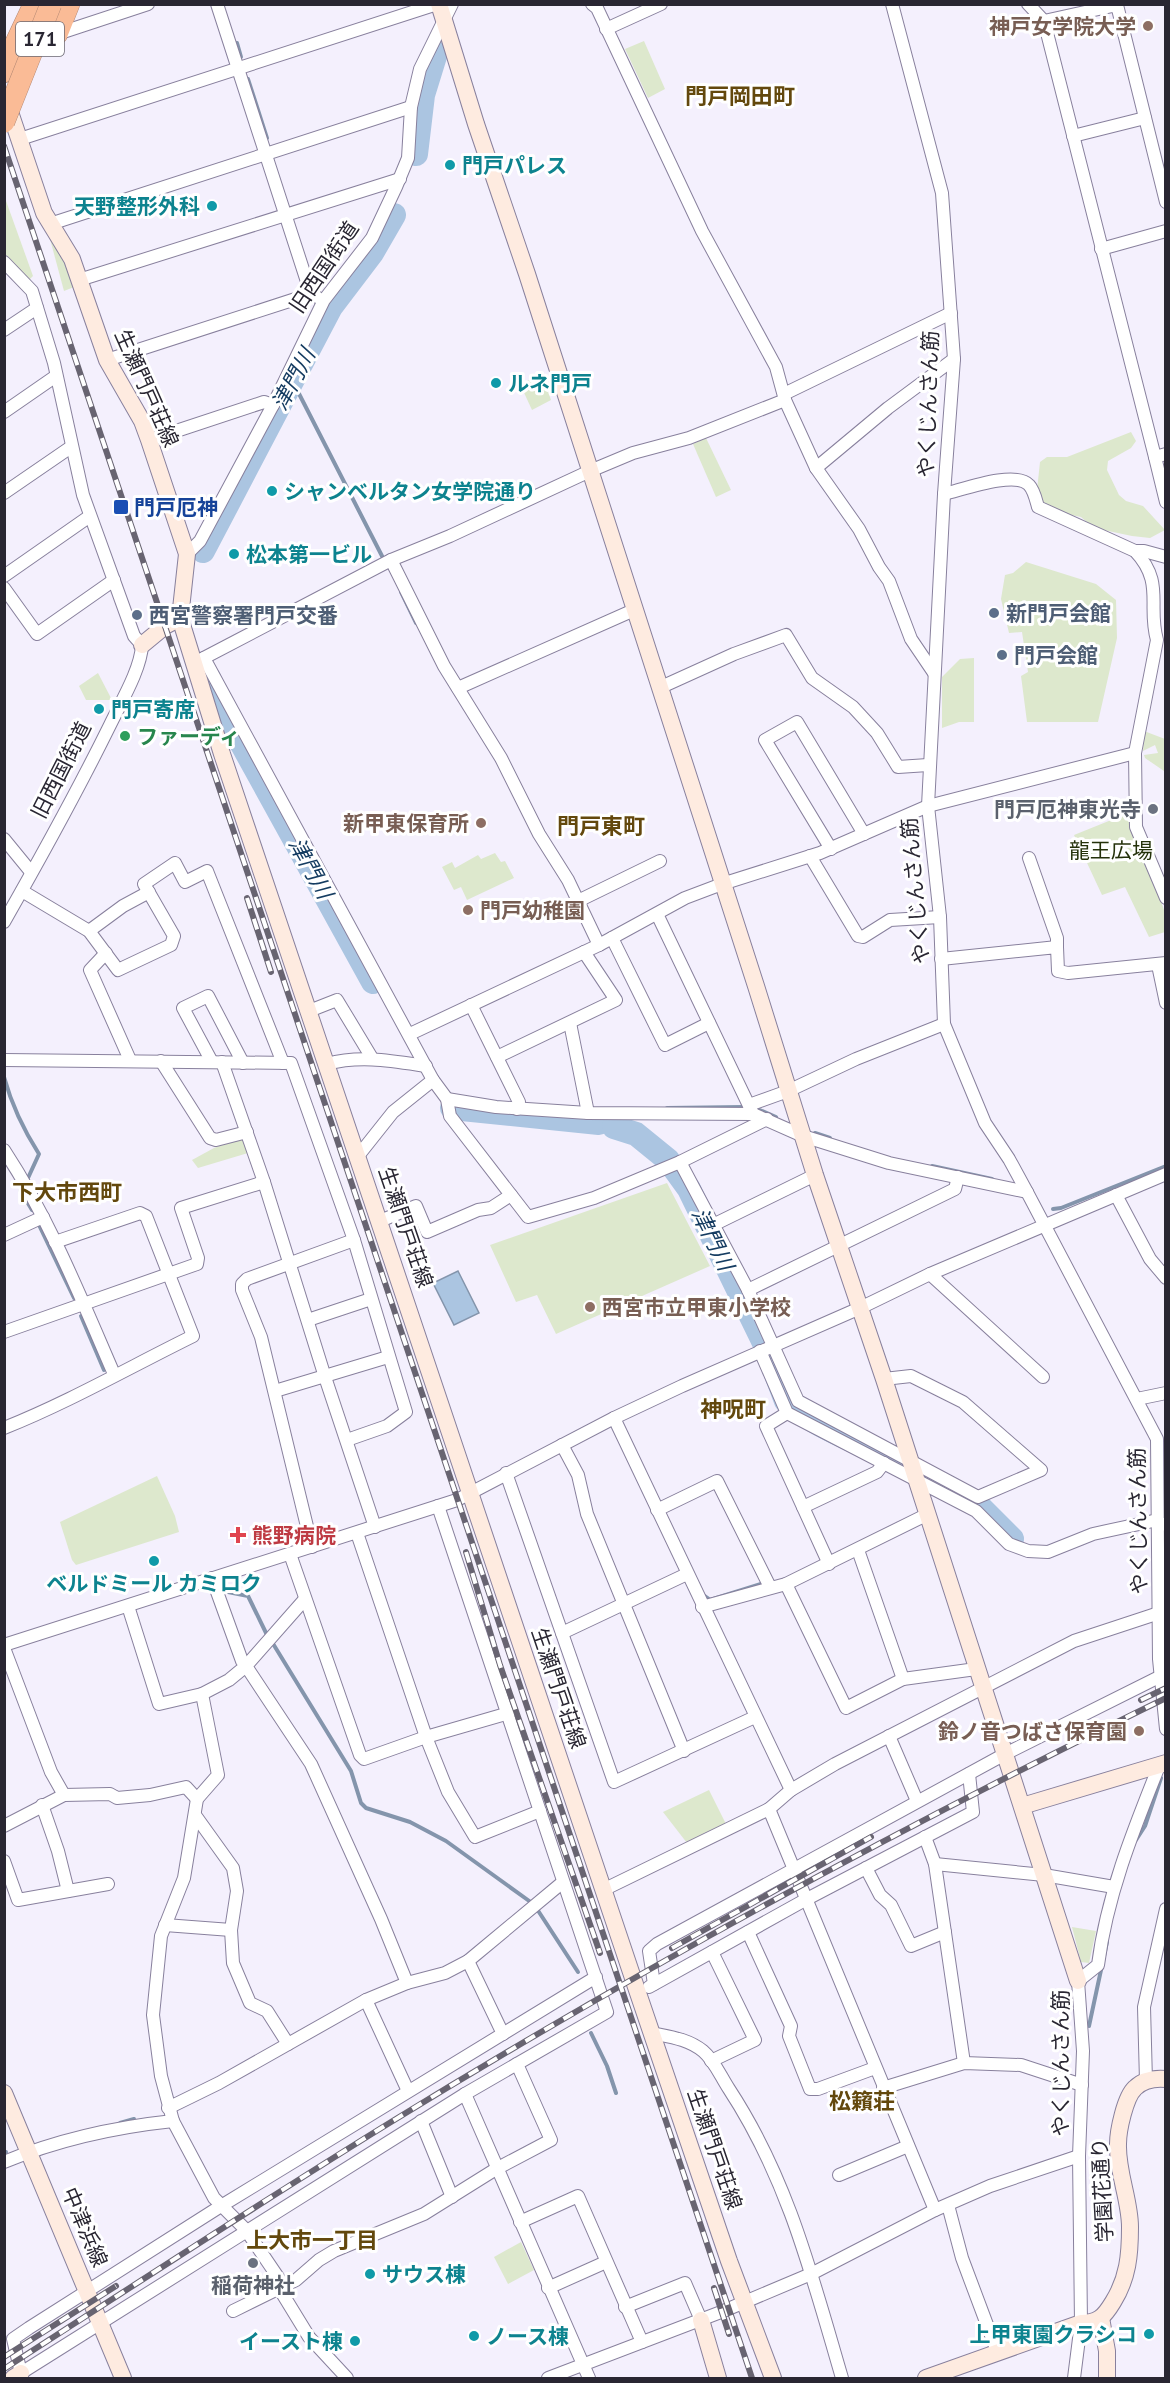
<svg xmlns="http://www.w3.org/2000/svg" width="1170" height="2383" font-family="'PT Sans','Noto Sans JP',sans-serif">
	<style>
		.green { fill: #dde8cd }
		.water { fill: #abc5e1; stroke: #8495ac; stroke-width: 1.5 }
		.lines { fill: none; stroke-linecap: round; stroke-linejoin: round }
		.stream { stroke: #8495ac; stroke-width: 4 }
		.river { stroke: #abc5e1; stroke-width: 24 }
		.street-casing { stroke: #88809d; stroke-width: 14 }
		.secondary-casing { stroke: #88809d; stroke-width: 18 }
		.highway-casing { stroke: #b18773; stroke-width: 22 }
		.street { stroke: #fff; stroke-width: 12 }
		.secondary { stroke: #feebe0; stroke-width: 16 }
		.highway { stroke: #fabb96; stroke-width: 21 }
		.rail-casing { stroke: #686471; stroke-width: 6 }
		.rail { stroke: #fff; stroke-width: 4; stroke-dasharray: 11; stroke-linecap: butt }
		.highway-bridge-casing { stroke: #b18773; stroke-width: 22; stroke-linecap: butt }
		.highway-bridge { stroke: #fabb96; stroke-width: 21 }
		.education-dot { fill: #8d6e63; stroke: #fff; stroke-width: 2 }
		.culture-dot { fill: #0f9aa8; stroke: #fff; stroke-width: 2 }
		.transit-dot { fill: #1a4fb4; stroke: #fff; stroke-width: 2 }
		.service-dot { fill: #5c6f8a; stroke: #fff; stroke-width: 2 }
		.leisure-dot { fill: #2e9e5b; stroke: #fff; stroke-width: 2 }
		.worship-dot { fill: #6b7280; stroke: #fff; stroke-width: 2 }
		.health-dot { fill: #e0444e; stroke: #fff; stroke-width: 2 }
		.labels { text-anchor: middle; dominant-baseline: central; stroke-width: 6; stroke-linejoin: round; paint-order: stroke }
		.shield { fill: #fff; stroke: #696770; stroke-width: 1.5 }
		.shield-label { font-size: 20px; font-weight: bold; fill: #292632 }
		.education-label { font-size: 21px; font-weight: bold; fill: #785e54; stroke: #fff; text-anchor: end }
		.culture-label { font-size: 21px; font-weight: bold; fill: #0d838f; stroke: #fff; text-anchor: start }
		.street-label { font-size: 21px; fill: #292632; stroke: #fff }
		.transit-label { font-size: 21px; font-weight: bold; fill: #164399; stroke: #fff; text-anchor: start }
		.service-label { font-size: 21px; font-weight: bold; fill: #4e5e75; stroke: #fff; text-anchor: start }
		.leisure-label { font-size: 21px; font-weight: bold; fill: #27864d; stroke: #fff; text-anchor: start }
		.worship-label { font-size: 21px; font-weight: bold; fill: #5b616d; stroke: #fff; text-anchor: end }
		.park-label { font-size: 21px; fill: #24310a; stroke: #fff }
		.health-label { font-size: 21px; font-weight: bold; fill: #be3a42; stroke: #fff; text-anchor: start }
		.neighbourhood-label { font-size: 22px; font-weight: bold; fill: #63480d; stroke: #fff }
		.water-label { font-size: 22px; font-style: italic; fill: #153c61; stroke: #fff }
	</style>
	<rect width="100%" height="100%" fill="#f4f0fd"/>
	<!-- green -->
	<g class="green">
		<polygon points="644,41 665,89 648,98 625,49"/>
		<polygon points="5,198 33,276 29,280 5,254"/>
		<polygon points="50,239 64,262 74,287 64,291"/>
		<polygon points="542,374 551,400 532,410 520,384"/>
		<polygon points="1131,432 1136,441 1131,448 1108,461 1107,470 1119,495 1126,501 1143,506 1165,530 1150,538 1132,536 1094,528 1081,517 1052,511 1040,499 1037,490 1040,462 1047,457 1067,457"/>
		<polygon points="706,438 731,490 716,497 693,444"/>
		<polygon points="1026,562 1096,584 1116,600 1117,638 1098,722 1027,722 1021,676 1028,672 1022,632 1009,633 1001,599 1005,575 1013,573"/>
		<polygon points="974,658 974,722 959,722 942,728 942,677 960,659"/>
		<polygon points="98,673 112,700 86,700 79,686"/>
		<polygon points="1144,731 1165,739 1165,790 1164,771 1145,758 1144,755 1158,753 1155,745 1143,751"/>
		<polygon points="1131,812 1165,913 1165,932 1149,937 1125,887 1102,895 1074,835"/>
		<polygon points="495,853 501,862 505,861 514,878 467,900 461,887 454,890 442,867 452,862 455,868 478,855 481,859"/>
		<polygon points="237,1139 243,1140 248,1153 198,1168 192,1160 214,1148"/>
		<polygon points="667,1183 710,1266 556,1334 537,1295 516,1302 490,1245"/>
		<polygon points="157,1476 175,1516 179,1532 76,1565 72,1560 60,1522"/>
		<polygon points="709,1790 726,1824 687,1843 663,1812"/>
		<polygon points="1072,1927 1096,1931 1089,1963 1081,1962"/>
		<polygon points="521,2242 534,2270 508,2284 494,2257"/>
	</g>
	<!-- water -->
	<polygon class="water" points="458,1271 479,1313 454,1325 433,1283"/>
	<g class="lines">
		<!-- stream -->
		<g class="stream">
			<polyline points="237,43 241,57"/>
			<polyline points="248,79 267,138"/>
			<polyline points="293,382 382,556"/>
			<polyline points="401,592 416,623"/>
			<path d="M4,1077c8,29 19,52 35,77l-11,24"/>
			<polyline points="667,1108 744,1107"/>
			<polyline points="755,1108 776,1117"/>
			<polyline points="815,1133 830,1138"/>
			<polyline points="932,1166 992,1179"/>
			<polyline points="21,1189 20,1190 32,1210"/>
			<polyline points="1053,1209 1061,1208 1166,1166"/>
			<polyline points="39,1225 74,1298"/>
			<polyline points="81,1316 104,1370"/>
			<polyline points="223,1591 248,1596 268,1637"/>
			<polyline points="703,1595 710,1600 761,1584"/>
			<polyline points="272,1642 351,1771 361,1803 366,1808 410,1822 446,1841 532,1903"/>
			<polyline points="1136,1840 1145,1826 1161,1778"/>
			<polyline points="537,1909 578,1972"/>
			<polyline points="1089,2026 1107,1942"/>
			<polyline points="591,2033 607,2066 616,2093"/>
			<polyline points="120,2123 134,2119"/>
			<polyline points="4,2153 6,2152"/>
		</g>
		<!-- river -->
		<g class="river">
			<polyline points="416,154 423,95 436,53"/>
			<polyline points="203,551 331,307 372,253 394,215"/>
			<polyline points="209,678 217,699 373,982"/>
			<polyline points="452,1108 599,1123"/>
			<path d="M614,1127l22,7 32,26 21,29 76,156 21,56c21,22 78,44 106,59"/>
			<polyline points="932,1480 978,1505 1012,1539"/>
		</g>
		<defs>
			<g id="street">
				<polyline points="217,4 311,294"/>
				<polyline points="592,4 597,8 702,231 776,367 785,400 816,468 859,529 879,567 889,581 911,639 934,673"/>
				<polyline points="892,4 942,193 954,359 944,494 928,806 940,917 944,1024 985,1123 1009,1159 1027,1192 1157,1439 1159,1659 1166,1729"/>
				<polyline points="1028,4 1044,21"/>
				<polyline points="606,29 661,4"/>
				<polyline points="57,34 148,4"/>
				<polyline points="1073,136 1145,118"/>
				<polyline points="20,139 437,4"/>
				<polyline points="1166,202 1117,5 1044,21 1155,457 1166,454"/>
				<polyline points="50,224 411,107"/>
				<polyline points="1101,249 1166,231"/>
				<path d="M4,262l28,29 22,72 29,132 51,141 8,9c-1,24 -21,57 -32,80 -33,67 -69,132 -106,197"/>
				<polyline points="79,280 400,179"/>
				<polyline points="4,330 37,308"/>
				<polyline points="107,360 311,294 317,297"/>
				<polyline points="784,394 951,313"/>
				<polyline points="4,412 56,376"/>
				<polyline points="149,440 264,402 273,405"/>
				<polyline points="1155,457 1166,502"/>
				<polyline points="816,468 888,408 954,359"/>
				<polyline points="4,493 71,447"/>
				<path d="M944,494c18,-4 71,-24 85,-9 5,5 7,15 9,22l97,44c30,32 12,54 22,89l-22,113 1,74 30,71"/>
				<polyline points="1135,551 1144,551 1166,557"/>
				<polyline points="187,554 200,541 273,405 324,300 372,238 396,187 408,158 411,107 420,69 452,4"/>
				<polyline points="391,560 444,666 501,758 539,834 568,880 599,945"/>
				<polyline points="4,576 90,516"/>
				<polyline points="4,588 37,634 114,580"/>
				<polyline points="204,658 433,1080 447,1099 450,1116 528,1217 594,1198 680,1162 767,1119"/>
				<polyline points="198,661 391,560 450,536 590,471 633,453 689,438 785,400"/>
				<polyline points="458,688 634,610"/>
				<polyline points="659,688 734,654 786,635 812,678 853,707 877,733 898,767 928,765"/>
				<polyline points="4,839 31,872"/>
				<polyline points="831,849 765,740 797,722 864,834"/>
				<polyline points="810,856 858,936 863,937 890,920 940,917"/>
				<polyline points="1029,858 1057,938 1057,947"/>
				<polyline points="22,891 89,931 118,970 171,945 174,936 144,884 175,863 185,882 207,871 283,1063"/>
				<polyline points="578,901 660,861"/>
				<polyline points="657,914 753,1114"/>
				<polyline points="89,931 123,906 149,892"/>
				<polyline points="612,938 665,1045 709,1023"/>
				<polyline points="106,953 90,970 130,1060"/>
				<polyline points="941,959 1057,947 1058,971 1068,973 1166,963"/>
				<polyline points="1158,965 1166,1003"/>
				<polyline points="471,1005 519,1102 517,1109"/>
				<polyline points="309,1011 337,1000 372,1058"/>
				<polyline points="570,1023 588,1113"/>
				<polyline points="410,1034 599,945 685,898 722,884 820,853 928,806 1135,753"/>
				<polyline points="497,1057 616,1000 584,952"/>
				<polyline points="4,1060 291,1063 354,1240 406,1412 387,1426 347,1440"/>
				<polyline points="161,1061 210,1138 216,1140 247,1132"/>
				<polyline points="212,1062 183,1008 208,996 243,1063"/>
				<polyline points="222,1062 264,1182 325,1377 375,1527"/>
				<path d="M327,1064c33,-9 65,-3 99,2"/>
				<polyline points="447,1099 496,1107 588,1113 753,1114 803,1136 889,1163 1027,1192"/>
				<polyline points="749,1105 788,1091 856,1059 944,1024"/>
				<path d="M4,1150c46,70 77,148 110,224"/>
				<polyline points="358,1156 393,1112 433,1080"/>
				<polyline points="680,1162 748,1290 798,1401 978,1497 1041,1470 963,1402 911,1376 884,1379"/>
				<polyline points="1116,1195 1150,1259 1166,1278"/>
				<polyline points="380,1221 416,1206 427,1232 478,1210 491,1208 511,1195"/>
				<polyline points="713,1225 815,1175"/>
				<polyline points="4,1235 43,1217"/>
				<polyline points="930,1274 1043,1377"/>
				<polyline points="748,1290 955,1189 958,1177"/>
				<polyline points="308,1320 371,1299"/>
				<polyline points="4,1332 197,1264 198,1258 181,1208 264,1182"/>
				<polyline points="760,1351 787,1413 976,1511 1009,1544 1028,1551 1048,1552 1093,1534 1153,1521 1166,1525"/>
				<polyline points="275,1391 388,1357"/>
				<polyline points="1137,1399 1166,1393"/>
				<polyline points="787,1413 766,1426 829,1564"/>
				<polyline points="614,1418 791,1790"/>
				<path d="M4,1428c65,-26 126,-61 189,-92l-47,-120 -6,-3 -85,29"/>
				<polyline points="562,1445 578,1475 587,1514 684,1751"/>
				<polyline points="506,1473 614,1782 755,1717"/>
				<polyline points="438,1506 607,2012 465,2094 21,2373 13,2339 29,2328 221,2206 596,1977"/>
				<polyline points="803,1507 877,1472 884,1463"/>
				<polyline points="657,1510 717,1481 770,1587"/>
				<polyline points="357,1533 426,1737 448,1792 475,1837 540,1811"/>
				<polyline points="312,1547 261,1337 242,1290 242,1284 247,1279 354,1240"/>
				<polyline points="858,1550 903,1679"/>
				<polyline points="290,1554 360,1755 364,1759 426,1737 509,1713"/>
				<polyline points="212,1578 242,1661 246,1666 229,1680 202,1694 218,1775 197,1799 184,1878 161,1936 153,2015 161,2076 173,2121 214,2198 246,2230 284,2286"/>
				<polyline points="786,1584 846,1708 903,1679 976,1669"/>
				<polyline points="305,1599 246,1666 311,1764 381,1919 407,1983"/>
				<polyline points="128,1606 159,1704 202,1694"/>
				<polyline points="702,1607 786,1584 926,1515"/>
				<polyline points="562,1633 687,1574"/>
				<polyline points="4,1645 457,1500 614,1418 682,1386 860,1308 930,1274 1166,1174"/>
				<polyline points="4,1648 51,1772 64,1795"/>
				<polyline points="889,1736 917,1801"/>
				<polyline points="42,1805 58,1851 68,1891"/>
				<polyline points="769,1809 935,2210"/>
				<polyline points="195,1815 233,1868 237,1891 231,1930 233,1963 250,2003 267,2011 288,2044"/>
				<polyline points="4,1826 64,1795 110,1794 117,1798 150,1795 186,1787 197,1799"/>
				<polyline points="925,1837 935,1864 964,2063"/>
				<polyline points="4,1861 18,1900 108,1884"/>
				<polyline points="935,1864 1044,1875 1114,1887"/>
				<polyline points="866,1868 880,1895 891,1905 911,1946 945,1932"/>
				<polyline points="603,1890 769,1809 791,1790 835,1764 1074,1641 1159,1613"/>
				<polyline points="165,1925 231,1930"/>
				<polyline points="748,1932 791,2026 789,2036 810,2089 818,2089 875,2068"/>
				<polyline points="468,1961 503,2034"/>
				<polyline points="654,1984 649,1951 657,1944 1005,1754 1161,1676"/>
				<polyline points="649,1987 805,1900 973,1812 969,1774"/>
				<polyline points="366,2000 408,2091"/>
				<path d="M652,2033c19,4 36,6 51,18 11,9 18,26 26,38 59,90 83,187 113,289"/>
				<polyline points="711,2061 755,2040 712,1952"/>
				<polyline points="1146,2081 1144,2007 1166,1909"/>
				<polyline points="883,2088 964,2063 1021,2065 1082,2085"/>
				<polyline points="465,2094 589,2378"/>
				<polyline points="168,2108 219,2083 366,2000 407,1983 445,1973 468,1961 563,1882"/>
				<polyline points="421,2121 452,2197"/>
				<path d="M4,2162c53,-22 112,-35 169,-41"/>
				<polyline points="839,2175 908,2146"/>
				<polyline points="948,2205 962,2258 998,2354"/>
				<polyline points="520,2222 578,2196 642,2342"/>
				<polyline points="279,2288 309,2337 347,2378"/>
				<polyline points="548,2288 606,2262"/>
				<polyline points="625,2307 685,2283 701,2320"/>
				<polyline points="233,2311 296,2280 319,2260 334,2251 424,2214 496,2169 551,2140 517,2064"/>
				<polyline points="548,2378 721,2312 811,2274 935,2210 990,2186 1079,2156"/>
				<path d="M1074,2378l7,-55 -2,-167 4,-105 -5,-70 20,-16c9,-70 35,-134 61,-199"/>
			</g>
			<g id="secondary">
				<polyline points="439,4 476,124 527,274 756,986 815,1175 884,1379 1078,1981"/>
				<polyline points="7,103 44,213 72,259 107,360 142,421 149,440 187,554 180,618 222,754 638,1993 729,2261 773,2378"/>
				<polyline points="142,645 165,626 180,618"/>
				<polyline points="1022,1806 1166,1763"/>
				<polyline points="4,2093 123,2378"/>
				<polyline points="1101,2318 1107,2351 1107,2378"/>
				<polyline points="701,2320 718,2378"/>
				<polyline points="13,2378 21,2373"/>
				<path d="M926,2378l155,-55c17,0 23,-6 32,-21 15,-24 17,-47 17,-75 0,-27 -13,-55 -12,-83 0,-13 7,-47 17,-56 8,-8 20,-10 31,-9"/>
			</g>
			<g id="highway">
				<polyline points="10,55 34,4"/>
				<polyline points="4,72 27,45 57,34 69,4"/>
			</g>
		</defs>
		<!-- street casing -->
		<use href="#street" class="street-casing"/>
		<!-- secondary casing -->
		<use href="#secondary" class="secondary-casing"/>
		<!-- highway casing -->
		<use href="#highway" class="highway-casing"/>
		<!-- street -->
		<use href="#street" class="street"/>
		<!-- secondary -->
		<use href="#secondary" class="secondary"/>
		<!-- highway -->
		<use href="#highway" class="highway"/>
		<defs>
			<g id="rail">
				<polyline points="4,146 752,2378"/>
				<polyline points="247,898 271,972"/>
				<polyline points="466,1552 500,1665 600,1953"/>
				<polyline points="1141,1700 1166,1688"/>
				<polyline points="672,1948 871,1837"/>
				<polyline points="714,2288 729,2334"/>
				<polyline points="4,2357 116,2286"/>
				<path d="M4,2369c129,-83 257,-167 387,-247 251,-154 510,-295 775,-424"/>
			</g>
		</defs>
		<!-- rail casing -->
		<use href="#rail" class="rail-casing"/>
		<!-- rail -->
		<use href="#rail" class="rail"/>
		<defs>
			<polyline id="highway-bridge" points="4,122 51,4"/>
		</defs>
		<!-- highway-bridge casing -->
		<use href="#highway-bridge" class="highway-bridge-casing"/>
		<!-- highway-bridge -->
		<use href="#highway-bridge" class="highway-bridge"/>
	</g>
	<!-- markers -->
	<g class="education-dot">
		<circle cx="1148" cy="26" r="6"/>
		<circle cx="481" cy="823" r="6"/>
		<circle cx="468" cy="910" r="6"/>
		<circle cx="590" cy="1307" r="6"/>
		<circle cx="1139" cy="1731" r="6"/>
	</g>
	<g class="culture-dot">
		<circle cx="450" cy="165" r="6"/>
		<circle cx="212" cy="206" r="6"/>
		<circle cx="496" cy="383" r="6"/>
		<circle cx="272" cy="491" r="6"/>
		<circle cx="234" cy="554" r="6"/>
		<circle cx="99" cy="709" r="6"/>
		<circle cx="154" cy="1561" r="6"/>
		<circle cx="370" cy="2274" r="6"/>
		<circle cx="1149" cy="2334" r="6"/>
		<circle cx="474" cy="2336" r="6"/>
		<circle cx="355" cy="2341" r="6"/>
	</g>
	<rect class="transit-dot" x="113" y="499" width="16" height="16" rx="3"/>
	<g class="service-dot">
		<circle cx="994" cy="613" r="6"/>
		<circle cx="137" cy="615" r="6"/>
		<circle cx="1002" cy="655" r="6"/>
	</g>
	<circle class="leisure-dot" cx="125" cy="736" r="6"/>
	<g class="worship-dot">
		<circle cx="1153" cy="809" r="6"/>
		<circle cx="253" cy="2263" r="6"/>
	</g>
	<path class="health-dot" d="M235 1526h6v6h6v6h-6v6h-6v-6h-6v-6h6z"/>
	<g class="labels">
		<!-- shield labels -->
		<rect class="shield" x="16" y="22" width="48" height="34" rx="4.5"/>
		<g class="shield-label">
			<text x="40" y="39">171</text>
		</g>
		<!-- education labels -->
		<g class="education-label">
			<text x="1136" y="26">神戸女学院大学</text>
			<text x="469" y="823">新甲東保育所</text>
			<text x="480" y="910" text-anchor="start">門戸幼稚園</text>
			<text x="602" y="1307" text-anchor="start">西宮市立甲東小学校</text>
			<text x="1127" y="1731">鈴ノ音つばさ保育園</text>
		</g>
		<!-- culture labels -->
		<g class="culture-label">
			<text x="462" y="165">門戸パレス</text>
			<text x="200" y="206" text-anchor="end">天野整形外科</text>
			<text x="508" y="383">ルネ門戸</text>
			<text x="284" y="491">シャンベルタン女学院通り</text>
			<text x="246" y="554">松本第一ビル</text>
			<text x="111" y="709">門戸寄席</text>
			<text x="154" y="1583" text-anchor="middle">ベルドミール カミロク</text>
			<text x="382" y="2274">サウス棟</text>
			<text x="1137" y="2334" text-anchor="end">上甲東園クラシコ</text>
			<text x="486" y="2336">ノース棟</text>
			<text x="343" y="2341" text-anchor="end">イースト棟</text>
		</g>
		<!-- street labels -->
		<g class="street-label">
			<text transform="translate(324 267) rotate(-56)">旧西国街道</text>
			<text transform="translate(147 388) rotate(66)">生瀬門戸荘線</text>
			<text transform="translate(928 404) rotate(-88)">やくじんさん筋</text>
			<text transform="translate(61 770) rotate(-63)">旧西国街道</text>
			<text transform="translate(915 891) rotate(-95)">やくじんさん筋</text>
			<text transform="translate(406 1227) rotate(71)">生瀬門戸荘線</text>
			<text transform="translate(1138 1521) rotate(-91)">やくじんさん筋</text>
			<text transform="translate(559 1688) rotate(71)">生瀬門戸荘線</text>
			<text transform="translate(1060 2063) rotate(-90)">やくじんさん筋</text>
			<text transform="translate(715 2149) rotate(71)">生瀬門戸荘線</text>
			<text transform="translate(1102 2190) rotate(-93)">学園花通り</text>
			<text transform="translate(85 2227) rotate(67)">中津浜線</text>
		</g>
		<!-- transit labels -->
		<g class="transit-label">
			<text x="134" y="507">門戸厄神</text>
		</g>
		<!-- service labels -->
		<g class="service-label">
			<text x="1006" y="613">新門戸会館</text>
			<text x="149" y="615">西宮警察署門戸交番</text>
			<text x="1014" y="655">門戸会館</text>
		</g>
		<!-- leisure labels -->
		<g class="leisure-label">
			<text x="137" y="736">ファーディ</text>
		</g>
		<!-- worship labels -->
		<g class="worship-label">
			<text x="1141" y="809">門戸厄神東光寺</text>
			<text x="253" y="2285" text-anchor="middle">稲荷神社</text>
		</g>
		<!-- park labels -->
		<g class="park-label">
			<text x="1111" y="850">龍王広場</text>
		</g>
		<!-- health labels -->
		<g class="health-label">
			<text x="252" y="1535">熊野病院</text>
		</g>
		<!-- neighbourhood labels -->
		<g class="neighbourhood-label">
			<text x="740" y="96">門戸岡田町</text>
			<text x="601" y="826">門戸東町</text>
			<text x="67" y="1192">下大市西町</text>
			<text x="733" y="1409">神呪町</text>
			<text x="862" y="2101">松籟荘</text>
			<text x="312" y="2240">上大市一丁目</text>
		</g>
		<!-- water labels -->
		<g class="water-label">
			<text transform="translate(293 379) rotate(-62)">津門川</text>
			<text transform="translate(311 868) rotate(61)">津門川</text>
			<text transform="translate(713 1239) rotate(64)">津門川</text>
		</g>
	</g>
	<!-- border -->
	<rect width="1170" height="2383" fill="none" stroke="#292632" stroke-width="12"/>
</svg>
